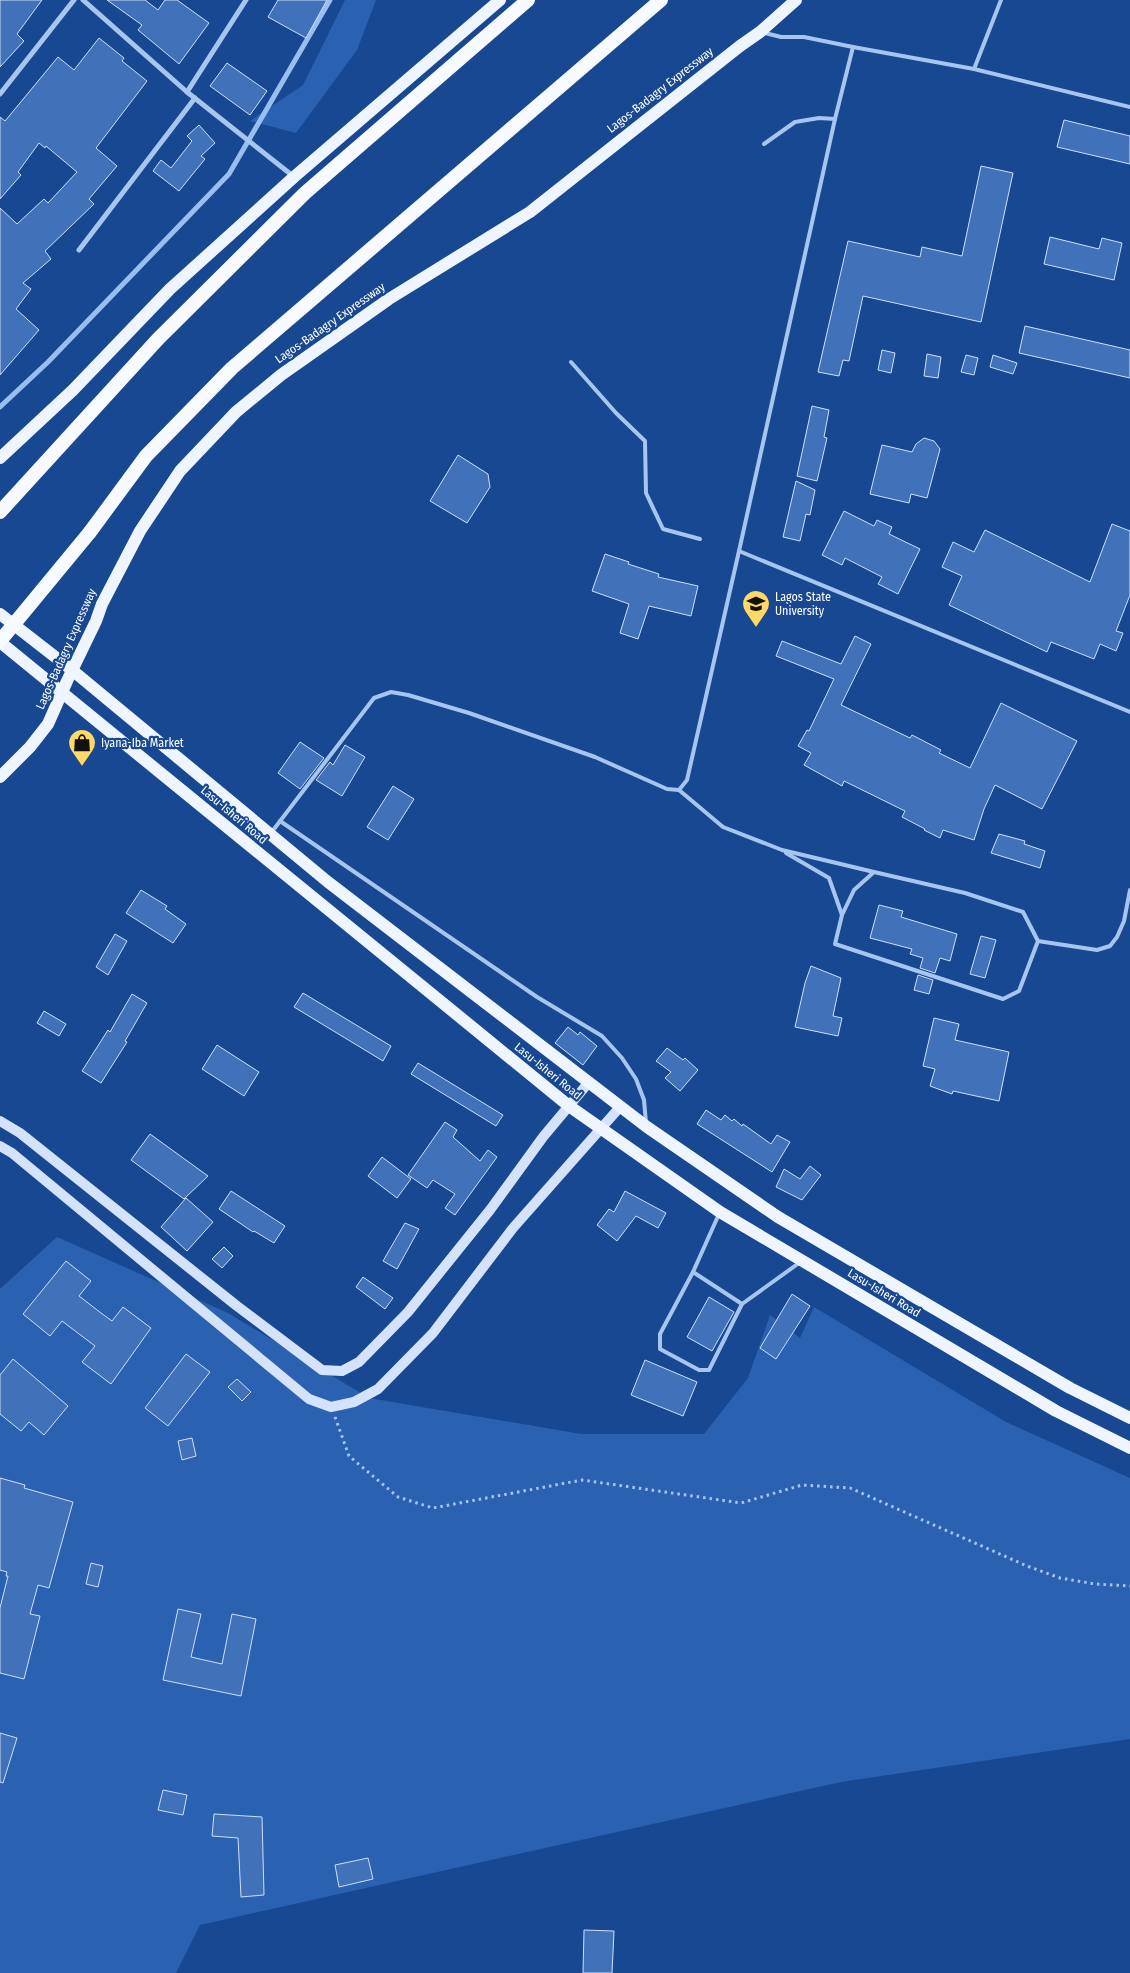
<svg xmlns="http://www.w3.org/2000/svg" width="1130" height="1973" viewBox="0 0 1130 1973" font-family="'Fira Sans Condensed',sans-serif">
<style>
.green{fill:#2a61b0}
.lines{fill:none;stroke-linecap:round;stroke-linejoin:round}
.stream{stroke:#99bff2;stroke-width:5}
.building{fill:#4071b9;stroke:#cde0fb}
.path{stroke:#a6c5f0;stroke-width:3;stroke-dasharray:2.5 4;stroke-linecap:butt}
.service{stroke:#a6c5f0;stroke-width:4}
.minor{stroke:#a6c5f0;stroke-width:5}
.secondary{stroke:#d4e3fb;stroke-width:10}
.primary{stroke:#eff5ff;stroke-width:12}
.trunk{stroke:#f7faff;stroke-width:14}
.trunk-bridge{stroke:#f7faff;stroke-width:14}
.labels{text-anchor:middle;stroke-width:4.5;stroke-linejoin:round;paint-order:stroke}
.street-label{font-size:12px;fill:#fff;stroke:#184891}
.poi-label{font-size:12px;fill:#fff;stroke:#184891;text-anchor:start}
</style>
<rect width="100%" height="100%" fill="#184891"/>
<g class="green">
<polygon points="345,0 376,0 357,50 296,133 250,121 303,85"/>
<polygon points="57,1237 228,1313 369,1398 581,1434 704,1434 748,1378 770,1315 800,1338 814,1307 1006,1422 1130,1478 1130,1739 841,1782 200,1925 176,1973 0,1973 0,1289"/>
</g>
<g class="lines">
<polyline class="stream" points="0,407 48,362 229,174 330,0"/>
</g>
<g class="building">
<polygon points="0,0 42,0 17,34 24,41 0,67"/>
<polygon points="107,0 145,0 158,10 165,0 177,0 209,23 179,64 138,30 142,25"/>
<polygon points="278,0 327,0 306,38 268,17"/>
<polygon points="99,38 124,58 122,61 147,81 96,148 117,166 89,199 94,204 45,251 51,259 23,283 31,289 16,309 39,330 0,375 0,208 17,224 44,199 48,203 77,172 46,146 45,148 39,143 18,172 21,175 0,199 0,117 5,121 58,57 74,70"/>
<polygon points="227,63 267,91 250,115 210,86"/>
<polygon points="1064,120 1130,136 1130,164 1057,147"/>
<polygon points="199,125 215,143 201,156 205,159 179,191 153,171 161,160 171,168 192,141 187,136"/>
<polygon points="981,166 1013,173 981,322 863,296 849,361 843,360 839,376 818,372 848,241 920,257 922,247 962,256"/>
<polygon points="1050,237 1099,249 1102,238 1122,243 1114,280 1044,264"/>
<polygon points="1025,326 1130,350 1130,378 1019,353"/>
<polygon points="882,350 895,353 891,373 878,370"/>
<polygon points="927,354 941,357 938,378 924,376"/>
<polygon points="966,355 978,358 974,375 961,372"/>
<polygon points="993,355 1017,363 1013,374 990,367"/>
<polygon points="812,406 829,410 824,437 827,438 817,481 797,476"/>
<polygon points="924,438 934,441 940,449 927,498 911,494 909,503 870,494 882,445 912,452 916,444"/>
<polygon points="458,455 488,474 490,487 467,523 430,501"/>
<polygon points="796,481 815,490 810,515 806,514 800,541 783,537"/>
<polygon points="844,511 874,526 877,520 892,527 889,534 920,549 898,594 878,584 882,577 845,558 842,565 822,555"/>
<polygon points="1112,524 1130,531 1130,595 1116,631 1123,633 1116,651 1100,644 1094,659 1051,642 1047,652 949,605 962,576 942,567 953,542 974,552 985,530 1090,582"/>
<polygon points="605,554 629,562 628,564 659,574 658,577 698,586 691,616 649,606 638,639 620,633 629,604 592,591"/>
<polygon points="855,636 871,644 841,705 910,738 912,735 941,750 939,753 970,768 1001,703 1077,741 1042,809 995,785 984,809 974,840 943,830 940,838 924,830 925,829 902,817 905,811 844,781 842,786 804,765 811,753 798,746 807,730 809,731 834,679 776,656 782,641 841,664"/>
<polygon points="300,742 324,758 300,789 278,773"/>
<polygon points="345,745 365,757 342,796 316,780 330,762 333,765"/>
<polygon points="393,786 414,799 388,840 367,827"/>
<polygon points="999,834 1025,841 1024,844 1045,851 1040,868 991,853"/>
<polygon points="141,890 167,906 165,909 186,924 173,943 126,913"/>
<polygon points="879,905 903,911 901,917 957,934 950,961 940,958 935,973 920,968 923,958 910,954 912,949 870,938"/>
<polygon points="115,934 127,941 108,975 96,967"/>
<polygon points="981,936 996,940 985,978 970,974"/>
<polygon points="811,966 841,978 833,1016 842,1018 838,1036 795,1027 805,983"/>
<polygon points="918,975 933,980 929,994 914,990"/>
<polygon points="303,993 391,1046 383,1061 294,1007"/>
<polygon points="132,994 147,1003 125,1041 127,1042 101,1083 82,1071 108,1030 110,1032"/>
<polygon points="44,1011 66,1024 59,1036 37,1023"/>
<polygon points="934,1018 959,1024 955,1040 1009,1052 999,1101 953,1091 952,1094 930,1086 935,1069 923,1066"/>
<polygon points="568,1027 578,1035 580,1032 597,1046 583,1065 555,1043"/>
<polygon points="217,1045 259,1072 244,1096 202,1069"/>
<polygon points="667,1048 683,1060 685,1058 698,1070 680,1091 665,1078 671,1072 656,1061"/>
<polygon points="418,1063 503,1115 496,1126 411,1074"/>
<polygon points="706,1110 721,1120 725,1115 732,1121 734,1119 742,1126 743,1124 771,1144 777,1135 790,1142 772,1172 697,1124"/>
<polygon points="445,1122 457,1130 453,1137 480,1161 488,1150 497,1157 455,1215 445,1208 455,1194 433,1180 427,1188 408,1175"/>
<polygon points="150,1134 208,1176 184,1199 131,1160"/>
<polygon points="382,1157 411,1179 397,1198 368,1176"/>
<polygon points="810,1166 821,1175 802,1200 776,1187 784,1169 800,1179"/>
<polygon points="231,1191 285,1226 274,1243 254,1231 253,1232 219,1209"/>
<polygon points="625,1191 666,1213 658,1228 636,1216 617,1241 597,1225 609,1209 614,1212"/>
<polygon points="186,1198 213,1222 187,1251 161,1227"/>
<polygon points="405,1223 419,1229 397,1269 383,1261"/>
<polygon points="224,1247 233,1256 222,1268 212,1259"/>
<polygon points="66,1261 91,1281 79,1296 101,1313 112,1321 123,1307 151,1328 111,1384 82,1362 95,1346 62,1321 50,1336 23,1314"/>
<polygon points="363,1277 393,1298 385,1309 356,1287"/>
<polygon points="792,1294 810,1306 776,1359 760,1348"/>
<polygon points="709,1297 734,1312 712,1351 687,1337"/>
<polygon points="186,1354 210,1372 168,1426 145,1408"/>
<polygon points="13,1359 68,1406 44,1435 29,1422 21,1431 0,1414 0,1375"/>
<polygon points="645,1360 697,1382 683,1416 631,1395"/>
<polygon points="237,1379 251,1392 242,1401 228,1387"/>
<polygon points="192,1438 196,1456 182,1460 178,1441"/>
<polygon points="0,1478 25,1485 24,1488 73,1502 49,1588 38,1585 30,1614 40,1616 24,1679 0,1673 0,1608 8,1576 6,1576 7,1572 0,1570"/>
<polygon points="91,1563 103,1566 98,1587 86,1584"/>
<polygon points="178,1609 201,1614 191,1657 222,1664 232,1614 256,1619 241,1696 163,1680"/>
<polygon points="0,1733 17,1738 3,1783 0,1782"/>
<polygon points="163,1790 187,1795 183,1815 158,1810"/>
<polygon points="214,1814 262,1817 264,1895 241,1897 238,1838 212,1836"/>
<polygon points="368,1858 373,1879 339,1887 335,1865"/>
<polygon points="584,1930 614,1931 612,1973 583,1973"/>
</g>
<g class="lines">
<polyline class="path" points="335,1417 349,1456 398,1497 433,1508 582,1480 741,1503 802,1485 850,1488 1027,1566 1060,1578 1095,1584 1130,1586"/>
<g class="service">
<polyline points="765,33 781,37 804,37 853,47 974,69 1130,107"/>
<polyline points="853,47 835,119 739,551 1130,712"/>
<polyline points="974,69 1001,0"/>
<polyline points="764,144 795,122 819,118 835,119"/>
<polyline points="571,362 616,413 645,441 646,493 663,529 700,539"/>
<polyline points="679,790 723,827 782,850 874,872"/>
<polyline points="280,821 537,997 602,1036 622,1058 636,1079 644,1100 646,1123"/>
<polyline points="271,833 374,698 391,692 408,695 469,713 595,757 667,789 679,790 687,780 739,551"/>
<polyline points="786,853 829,878 842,915"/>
<polyline points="1038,941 1023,912 965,893 874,872 854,890 842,915 835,944 1003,999 1019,991 1038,941 1097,950 1110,946 1117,937 1124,921 1130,890"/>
<polyline points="719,1214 693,1272 742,1304 799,1263"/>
<polyline points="693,1272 660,1334 660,1349 699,1370 709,1370 742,1304"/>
</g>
<g class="minor">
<polyline points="83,0 187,92 293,176"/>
<polyline points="187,92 246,0"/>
<polyline points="0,94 74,0"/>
<polyline points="79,250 195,98"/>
</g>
<g class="secondary">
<polyline points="0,1121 20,1133 237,1306 322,1370 342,1371 359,1362 408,1312 490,1210 543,1137 589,1082"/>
<polyline points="0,1146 12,1153 309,1399 331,1407 354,1402 378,1389 433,1333 513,1228 620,1107"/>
</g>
<g class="primary">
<polyline points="0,458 73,390 170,289 294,177 500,0"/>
<polyline points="0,614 72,670 328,882 647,1127 778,1217 1070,1388 1130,1418"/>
<polyline points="0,642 569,1106 720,1212 1056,1411 1130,1448"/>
<polyline points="0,777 30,747 48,724 67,681 96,621 102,604 140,531 180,471 236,412 281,375 389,299 530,212 740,46 760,32 796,0"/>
</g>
<g class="trunk">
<polyline points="0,512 158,339 305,193 528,0"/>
<polyline points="90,532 146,456 232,368 661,0"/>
</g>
<polyline class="trunk-bridge" points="0,641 90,532"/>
</g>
<defs>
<symbol id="university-pin" viewBox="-11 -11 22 30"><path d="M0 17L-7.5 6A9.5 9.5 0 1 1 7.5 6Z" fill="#ffd865" stroke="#184891"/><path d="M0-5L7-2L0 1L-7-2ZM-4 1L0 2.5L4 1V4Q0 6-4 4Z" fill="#111"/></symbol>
<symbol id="shop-pin" viewBox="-11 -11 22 30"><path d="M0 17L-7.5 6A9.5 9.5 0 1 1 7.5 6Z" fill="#ffd865" stroke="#184891"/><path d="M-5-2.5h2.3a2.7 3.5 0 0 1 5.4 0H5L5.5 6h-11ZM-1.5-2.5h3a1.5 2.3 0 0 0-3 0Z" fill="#111"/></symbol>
</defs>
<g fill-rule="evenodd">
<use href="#university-pin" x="740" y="588" width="32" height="43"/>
<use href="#shop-pin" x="66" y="727" width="32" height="43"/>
</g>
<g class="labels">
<g class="street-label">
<text transform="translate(660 90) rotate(-38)" y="4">Lagos-Badagry Expressway</text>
<text transform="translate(330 323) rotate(-35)" y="4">Lagos-Badagry Expressway</text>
<text transform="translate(66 649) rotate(-66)" y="4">Lagos-Badagry Expressway</text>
<text transform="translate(234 815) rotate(40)" y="4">Lasu-Isheri Road</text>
<text transform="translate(548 1071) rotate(39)" y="4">Lasu-Isheri Road</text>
<text transform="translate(884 1293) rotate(31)" y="4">Lasu-Isheri Road</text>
</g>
<g class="poi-label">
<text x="775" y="601">Lagos State<tspan x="775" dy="14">University</tspan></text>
<text x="101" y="747">Iyana-Iba Market</text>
</g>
</g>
</svg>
